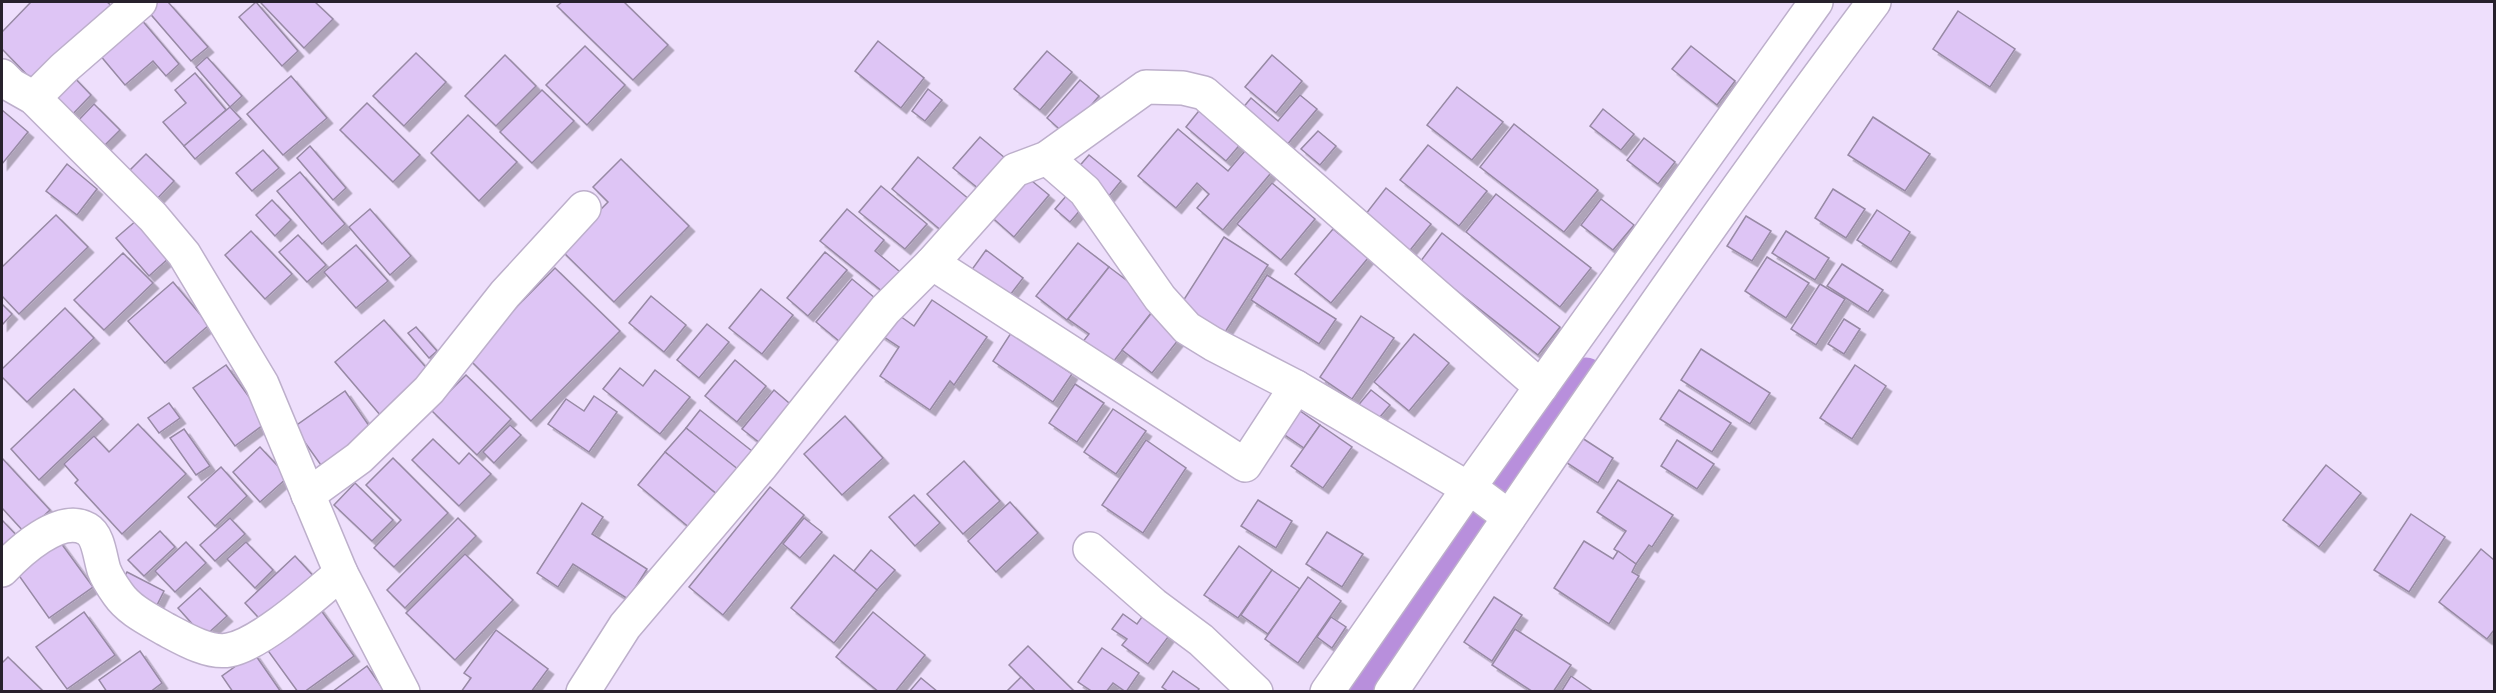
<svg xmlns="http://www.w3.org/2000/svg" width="2496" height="693" viewBox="0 0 2496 693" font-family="Ubuntu,sans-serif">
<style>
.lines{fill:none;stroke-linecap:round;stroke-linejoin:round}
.canal{stroke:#b88fdc;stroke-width:39}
.building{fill:#dec5f5;stroke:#9789a4;stroke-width:1.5;filter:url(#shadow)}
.street-casing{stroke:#bdafcb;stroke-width:36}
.street{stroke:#fff;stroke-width:33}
</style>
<defs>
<filter id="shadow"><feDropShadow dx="5.5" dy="5.5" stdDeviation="0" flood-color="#0004"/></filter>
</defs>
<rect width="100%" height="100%" fill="#eedffc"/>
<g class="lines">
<polyline class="canal" points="1353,692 1493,509 1586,377"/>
</g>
<g class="building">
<polygon points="31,2 107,2 113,7 37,85 2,49 2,32"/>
<polygon points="157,2 168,2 208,47 191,61 147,10"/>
<polygon points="256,2 298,51 282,66 239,17"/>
<polygon points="263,2 315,2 333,19 304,48 261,3"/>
<polygon points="562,2 624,2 668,45 633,80 557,6"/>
<polygon points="1958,11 2015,49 1990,87 1933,49"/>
<polygon points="140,18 179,64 166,76 153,61 125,85 99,54"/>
<polygon points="878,41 924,78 901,108 855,71"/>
<polygon points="585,46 625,85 587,125 546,85"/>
<polygon points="1691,46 1735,81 1717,105 1672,69"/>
<polygon points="1047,51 1072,72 1040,110 1014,89"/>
<polygon points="416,53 446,82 404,126 373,96"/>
<polygon points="505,55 536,86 496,126 465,96"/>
<polygon points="1272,55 1302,81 1276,113 1245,87"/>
<polygon points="207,57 242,96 230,107 196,67"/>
<polygon points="68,71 91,95 69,118 45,94"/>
<polygon points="195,73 226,110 184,146 163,122 186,103 175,90"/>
<polygon points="291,76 327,118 283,155 247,114"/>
<polygon points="1080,80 1099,96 1066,135 1047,118"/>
<polygon points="1457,87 1503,122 1472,160 1427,125"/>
<polygon points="928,89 942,100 925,121 912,111"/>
<polygon points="542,90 574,121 532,163 500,132"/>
<polygon points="1300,95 1317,109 1286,146 1242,109 1251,98 1278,121"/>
<polygon points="367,103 420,155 393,182 340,130"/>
<polygon points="94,104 120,130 101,149 75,124"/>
<polygon points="230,107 241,119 195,159 184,146"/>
<polygon points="1202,107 1243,141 1226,161 1186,127"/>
<polygon points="1603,109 1634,134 1621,150 1590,126"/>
<polygon points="2,110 28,132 2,164"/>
<polygon points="468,115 517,162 479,201 431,153"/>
<polygon points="1873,117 1930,154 1905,191 1848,155"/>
<polygon points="1514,124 1598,190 1564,232 1480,167"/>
<polygon points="1178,129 1228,171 1250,145 1276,167 1223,230 1197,208 1209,194 1197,183 1176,208 1138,176"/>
<polygon points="1318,131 1336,146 1320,165 1301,149"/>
<polygon points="980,137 1005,158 979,189 953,168"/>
<polygon points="1644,138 1675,162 1658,184 1627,160"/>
<polygon points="1428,145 1487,191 1459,226 1400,180"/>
<polygon points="310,146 346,188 333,200 297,158"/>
<polygon points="263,150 279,168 252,191 236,173"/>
<polygon points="146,154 174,181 155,201 126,174"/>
<polygon points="1089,155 1121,181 1108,197 1076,170"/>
<polygon points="918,157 970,200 943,232 892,189"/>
<polygon points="621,159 689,226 614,302 561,250 608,202 593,187"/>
<polygon points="67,164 97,189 77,215 46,191"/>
<polygon points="300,172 345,224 322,244 277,191"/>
<polygon points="1021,172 1049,195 1014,237 987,213"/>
<polygon points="1272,183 1315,219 1281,260 1237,224"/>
<polygon points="881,186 927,224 905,249 859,212"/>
<polygon points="1386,188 1431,224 1403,259 1358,224"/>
<polygon points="1833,189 1865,209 1846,238 1815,218"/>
<polygon points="1496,194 1591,268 1560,307 1466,232"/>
<polygon points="1067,195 1082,208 1070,222 1055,209"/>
<polygon points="1601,199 1634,225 1613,250 1581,225"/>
<polygon points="272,200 291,220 275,236 256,215"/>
<polygon points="370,209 411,256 390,275 349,227"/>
<polygon points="847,209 884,240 875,251 905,276 888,296 820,241"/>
<polygon points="1877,210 1910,232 1891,262 1857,240"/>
<polygon points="56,215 88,247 19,314 2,296 2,267"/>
<polygon points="1746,216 1771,231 1752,261 1727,246"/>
<polygon points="137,220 170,257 149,276 116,238"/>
<polygon points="1333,229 1368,258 1331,303 1295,274"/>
<polygon points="251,231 292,274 265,299 225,255"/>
<polygon points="1786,231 1829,258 1815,280 1772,253"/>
<polygon points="1442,233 1560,327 1538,355 1420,262"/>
<polygon points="298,235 326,265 307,282 279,252"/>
<polygon points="1224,237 1268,265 1220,340 1176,312"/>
<polygon points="1078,243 1109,267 1067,320 1036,296"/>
<polygon points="356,245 388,281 356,308 324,272"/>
<polygon points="986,250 1023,278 1004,303 968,275"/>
<polygon points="825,252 847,270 808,316 787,298"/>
<polygon points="123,253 153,283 104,330 74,300"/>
<polygon points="1767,257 1809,283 1786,318 1745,291"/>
<polygon points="1842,264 1883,290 1868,312 1827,286"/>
<polygon points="1109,267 1158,304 1110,366 1081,344 1089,334 1068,319"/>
<polygon points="555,268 620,331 531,421 467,357"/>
<polygon points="1267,275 1336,319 1319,344 1251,300"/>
<polygon points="852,279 881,303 845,346 816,322"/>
<polygon points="173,282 209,325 165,363 128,321"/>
<polygon points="1820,284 1845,299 1816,345 1791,329"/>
<polygon points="761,289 793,315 762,354 729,328"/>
<polygon points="651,296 686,325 664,352 629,323"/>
<polygon points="932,300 987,337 954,385 950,381 930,410 880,376 899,347 878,333 893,311 914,326"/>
<polygon points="2,304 12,314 2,325"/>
<polygon points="65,308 94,338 27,402 2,377 2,369"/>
<polygon points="1153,311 1183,334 1152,373 1122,350"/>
<polygon points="1361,316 1394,338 1352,399 1320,377"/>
<polygon points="1844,319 1860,329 1844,354 1828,344"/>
<polygon points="384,320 431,373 381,416 335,362"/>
<polygon points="707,324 729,342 699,378 677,360"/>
<polygon points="416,327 437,351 429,358 408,333"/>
<polygon points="1011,333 1072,374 1053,402 993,361"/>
<polygon points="1414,334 1449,363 1409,411 1374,382"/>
<polygon points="1701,349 1770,393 1750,424 1681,380"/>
<polygon points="735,360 766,386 737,422 705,396"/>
<polygon points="226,365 267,422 235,446 193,388"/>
<polygon points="1855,365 1886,386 1852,439 1820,418"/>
<polygon points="620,368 643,386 655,370 690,397 660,434 603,389"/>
<polygon points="466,375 511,419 477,455 431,410"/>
<polygon points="1075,384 1104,403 1077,442 1049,423"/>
<polygon points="74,389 103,419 39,480 11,449"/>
<polygon points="774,390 796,409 765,447 742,429"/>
<polygon points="1371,390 1390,405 1369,430 1350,415"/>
<polygon points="1679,390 1731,423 1712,452 1660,419"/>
<polygon points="345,391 374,433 323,468 294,427"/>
<polygon points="594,396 617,412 589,452 548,424 566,399 584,411"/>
<polygon points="169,403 180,418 159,433 148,418"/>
<polygon points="1296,408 1320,425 1304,448 1279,431"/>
<polygon points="1113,409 1146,431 1116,474 1084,452"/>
<polygon points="700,410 752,451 737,469 686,428"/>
<polygon points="845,416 883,458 842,495 804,454"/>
<polygon points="138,424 186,474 122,534 75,483 78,480 64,464 94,436 109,452"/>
<polygon points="510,425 521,435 494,463 483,452"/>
<polygon points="1320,425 1352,447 1323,488 1291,466"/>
<polygon points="686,428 739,470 718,495 665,452"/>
<polygon points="184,429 210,466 196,475 170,438"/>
<polygon points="1579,436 1613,458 1598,483 1564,461"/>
<polygon points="433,439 459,464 469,453 491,474 459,506 412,460"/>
<polygon points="1146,440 1186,468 1143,533 1102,505"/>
<polygon points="1677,440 1714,464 1697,489 1661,466"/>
<polygon points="260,447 288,477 260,502 233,472"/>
<polygon points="665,452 719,496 691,529 638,485"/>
<polygon points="2,458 50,510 25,533 2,508"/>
<polygon points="393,458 448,513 394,567 374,548 401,520 366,485"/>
<polygon points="964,461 1000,501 963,534 927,494"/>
<polygon points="2326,465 2361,493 2319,547 2283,520"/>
<polygon points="221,467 247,496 215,526 188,497"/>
<polygon points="1618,480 1673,515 1652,547 1649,545 1636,564 1614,549 1626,531 1597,512"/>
<polygon points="355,483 393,520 372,541 334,505"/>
<polygon points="770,487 804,515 723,615 689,587"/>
<polygon points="914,495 940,523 915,546 889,517"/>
<polygon points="1258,500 1292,521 1276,548 1241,526"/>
<polygon points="1010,502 1038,533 996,572 968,541"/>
<polygon points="582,503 603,517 592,534 647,569 628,599 573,564 558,587 537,573"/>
<polygon points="2411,514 2445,537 2409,592 2374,570"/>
<polygon points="230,518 245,534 215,561 200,545"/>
<polygon points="458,518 476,536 405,608 387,590"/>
<polygon points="804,518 822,532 800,558 783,544"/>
<polygon points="2,520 20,539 2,556"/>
<polygon points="160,531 175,547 144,576 128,560"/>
<polygon points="1327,532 1363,554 1342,587 1306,564"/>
<polygon points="58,539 93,587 49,618 15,570"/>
<polygon points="1584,541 1613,559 1618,551 1636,564 1632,572 1639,576 1609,624 1554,588"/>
<polygon points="186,542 206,563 175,592 155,571"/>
<polygon points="246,542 273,570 255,588 227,559"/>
<polygon points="1239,546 1272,570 1238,618 1204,595"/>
<polygon points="2481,549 2494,560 2494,630 2487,639 2439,602"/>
<polygon points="871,550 895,570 877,590 854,571"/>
<polygon points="465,554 513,600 455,660 406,613"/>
<polygon points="834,555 877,590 834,643 791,608"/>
<polygon points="295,556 318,581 268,628 245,603"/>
<polygon points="1272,570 1300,589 1268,634 1241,615"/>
<polygon points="127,572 164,591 156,607 119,587"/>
<polygon points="1308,577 1341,601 1298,663 1265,639"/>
<polygon points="200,588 227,616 204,637 178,608"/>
<polygon points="1494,597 1522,615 1492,661 1464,642"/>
<polygon points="315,602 354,656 304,692 298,692 261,641"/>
<polygon points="84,612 115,655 67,689 36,647"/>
<polygon points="873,612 925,655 895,692 879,692 836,657"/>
<polygon points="1123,614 1137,624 1144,614 1171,633 1148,664 1122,645 1127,639 1112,629"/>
<polygon points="1331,617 1346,627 1332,648 1317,637"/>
<polygon points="1515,629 1571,665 1553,692 1533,692 1492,665"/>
<polygon points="496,630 548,669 531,692 461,692 471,678 464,673"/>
<polygon points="1028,646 1075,692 1036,692 1009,665"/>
<polygon points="1102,648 1139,673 1126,692 1113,683 1106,692 1093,692 1078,682"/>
<polygon points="140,651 162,683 150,692 107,692 99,680"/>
<polygon points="254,653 281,692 233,692 222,676"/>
<polygon points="8,657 44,692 2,692 2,663"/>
<polygon points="367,666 385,692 332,692"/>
<polygon points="1173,671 1199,689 1197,692 1169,692 1162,687"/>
<polygon points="1571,676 1594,692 1561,692"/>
<polygon points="1021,677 1036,692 1006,692"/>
<polygon points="921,678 938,692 909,692"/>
</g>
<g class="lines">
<defs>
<g id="street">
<polyline points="2,76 11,85 34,98 153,217 184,254 262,384 341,573 403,692"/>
<polyline points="34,98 64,68 140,2"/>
<polyline points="1047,158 1085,191 1160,298 1187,328 1213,344 1296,387 1481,496 1509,517"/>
<polyline points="932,263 1245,465 1296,387"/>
<polyline points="308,495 359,458 429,390 505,294 584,208"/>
<polyline points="1090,549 1154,605 1201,640 1256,692"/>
<path d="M2,570C18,553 60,513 87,529C99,536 100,558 104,570C107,578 113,587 118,594C129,610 148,619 165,629C182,638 209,654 229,650C261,644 315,595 341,573"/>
<polyline points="583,692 625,626 761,466 885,310 932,263 1015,170 1047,158 1146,87 1183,88 1204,93 1541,387"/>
<polyline points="1327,692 1468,489 1816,2"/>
<path d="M1391,692C1548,459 1706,226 1874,2"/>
</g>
</defs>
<use href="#street" class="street-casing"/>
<use href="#street" class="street"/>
</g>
<rect width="2496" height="693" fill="none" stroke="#27212c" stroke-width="6"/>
</svg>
